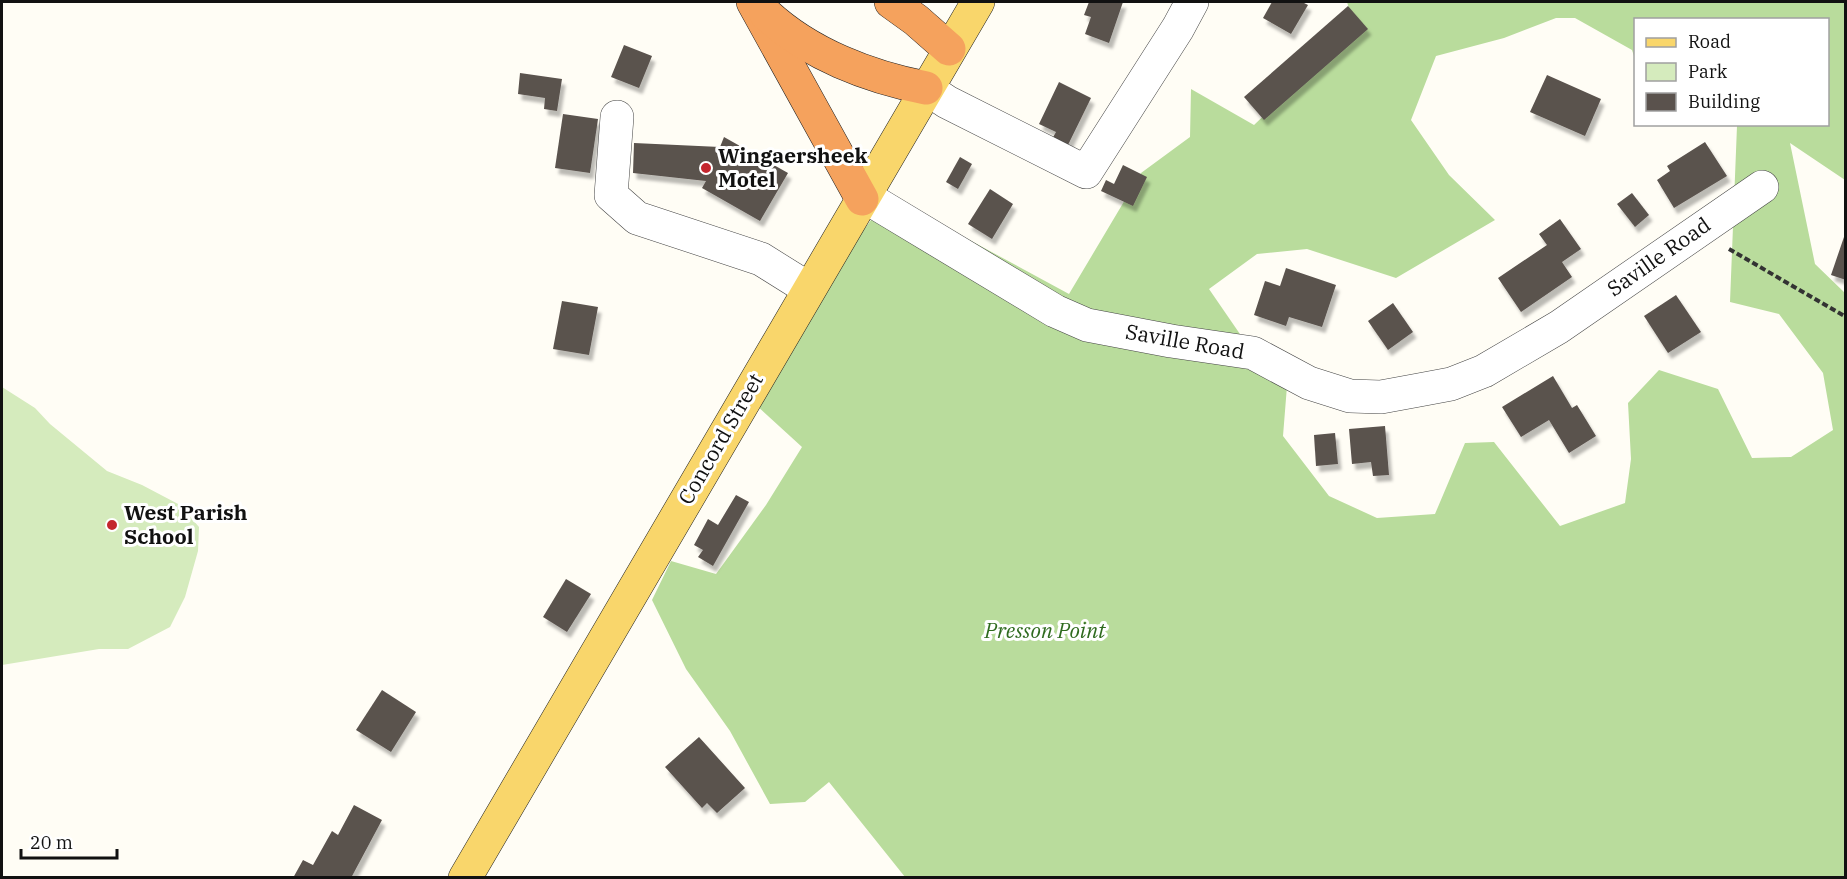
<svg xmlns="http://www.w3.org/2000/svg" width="1847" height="879" viewBox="0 0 1847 879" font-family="'IBM Plex Serif',serif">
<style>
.green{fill:#d5ebbd}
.forest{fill:#b9dc9c;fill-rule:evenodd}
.building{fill:#5a524d;filter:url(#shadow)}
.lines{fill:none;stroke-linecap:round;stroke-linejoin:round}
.minor-casing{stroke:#444;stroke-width:34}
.major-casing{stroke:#222;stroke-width:34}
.highway-casing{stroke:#222;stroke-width:34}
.path{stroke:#333;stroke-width:4;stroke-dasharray:6 3;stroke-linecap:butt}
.minor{stroke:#fff;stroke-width:33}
.major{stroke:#f9d66b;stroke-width:33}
.highway{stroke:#f5a25d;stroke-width:33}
.poi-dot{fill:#c4262e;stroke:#fff;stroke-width:2}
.labels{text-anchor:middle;stroke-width:6;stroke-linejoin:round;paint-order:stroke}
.poi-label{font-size:21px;font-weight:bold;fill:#111;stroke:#fff;text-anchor:start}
.street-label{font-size:21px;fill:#111;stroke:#fff}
.park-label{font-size:21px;font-style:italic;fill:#2f6b1f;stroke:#fff}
</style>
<defs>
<filter id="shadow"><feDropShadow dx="3.5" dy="6" stdDeviation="1.5" flood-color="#0004"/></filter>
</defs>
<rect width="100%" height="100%" fill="#fffdf5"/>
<polygon class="green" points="2,387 35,408 50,424 107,471 142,485 180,505 199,527 198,551 185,597 170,627 128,649 99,649 2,665"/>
<path class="forest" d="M1347,2H1845V180L1790,143L1815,264L1845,293V877H905L829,782L805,802L770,804L730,731L686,669L652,600L671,561L716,574L766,505L802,447L756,405L830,276L871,220L892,213L905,205L1069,294L1141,173L1190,137L1191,89L1254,125L1355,28ZM1556,18H1575L1632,50L1635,59L1636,20H1828V124L1735,125L1737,126L1730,302L1779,314L1823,373L1833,430L1791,457L1752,458L1718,389L1659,370L1628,403L1631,459L1625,503L1560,526L1494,442L1465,443L1435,514L1377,518L1329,496L1283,436L1287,386L1253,353L1209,289L1257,254L1307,249L1396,278L1495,220L1449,175L1411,120L1436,56L1504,38Z"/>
<g class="building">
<polygon points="1089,2 1123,2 1109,43 1085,34 1091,17 1084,15"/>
<polygon points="1272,2 1302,2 1308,5 1291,34 1263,18"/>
<polygon points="1348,6 1368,29 1264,120 1244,97"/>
<polygon points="624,45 652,56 639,88 611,77"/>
<polygon points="520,73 562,79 557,111 544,109 545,98 518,94"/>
<polygon points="1547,75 1601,99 1585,136 1530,112"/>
<polygon points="1059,82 1091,98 1066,149 1051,141 1056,132 1039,124"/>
<polygon points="563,114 598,119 590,173 555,168"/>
<polygon points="724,137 788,173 760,221 702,188 706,181 633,173 634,143 720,147"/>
<polygon points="1705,142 1727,176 1674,208 1657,180 1670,171 1667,166"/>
<polygon points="960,157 972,164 958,189 946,182"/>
<polygon points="1123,165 1147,177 1133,206 1101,191 1106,180 1114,184"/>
<polygon points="990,189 1013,204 992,239 968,224"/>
<polygon points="1632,193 1649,215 1635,227 1617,204"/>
<polygon points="1560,219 1581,249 1562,262 1572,277 1521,312 1498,278 1547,245 1539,234"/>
<polygon points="1845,234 1846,234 1846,280 1831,275"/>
<polygon points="1286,268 1336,285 1322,327 1289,317 1286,326 1254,315 1265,281 1280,286"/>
<polygon points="1676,295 1701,332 1668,353 1644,316"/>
<polygon points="562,301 598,307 589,355 553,349"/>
<polygon points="1393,303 1413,332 1388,350 1368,321"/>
<polygon points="1553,376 1572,408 1577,405 1596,436 1569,453 1549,420 1521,437 1502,407"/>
<polygon points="1385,426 1389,475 1373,476 1371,462 1352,464 1349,429"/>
<polygon points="1335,433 1338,464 1316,466 1314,435"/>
<polygon points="736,495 749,502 713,566 698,557 703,550 694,545 708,519 718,525"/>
<polygon points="566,579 591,594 567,632 543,617"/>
<polygon points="382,690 416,712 391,752 356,730"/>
<polygon points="699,737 745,788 717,813 707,803 702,808 665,767"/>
<polygon points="354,805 382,820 351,878 293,878 303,860 313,865 332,831 338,835"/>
</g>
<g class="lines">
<defs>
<g id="minor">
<polyline points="926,88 947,102 1086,172 1178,28 1192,2"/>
<polyline points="617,117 611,195 637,218 761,259 809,289"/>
<polyline points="864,196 1055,311 1087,325 1171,341 1253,353 1309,383 1350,396 1381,397 1419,390 1451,384 1484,371 1559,327 1762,187"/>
</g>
<polyline id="major" points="465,878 978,2"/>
<g id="highway">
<polyline points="753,2 862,199"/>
<polyline points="891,2 916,20 949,49"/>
<path d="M766,14C809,54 869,77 926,88"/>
</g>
</defs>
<use href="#minor" class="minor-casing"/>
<use href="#major" class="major-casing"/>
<use href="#highway" class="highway-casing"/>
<polyline class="path" points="1729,249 1846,317"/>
<use href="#minor" class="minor"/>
<use href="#major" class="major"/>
<use href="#highway" class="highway"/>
</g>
<g class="poi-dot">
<circle cx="706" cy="168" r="6"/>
<circle cx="112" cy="525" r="6"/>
</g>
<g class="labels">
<g class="poi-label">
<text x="718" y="163">Wingaersheek<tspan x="718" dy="24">Motel</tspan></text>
<text x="124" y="520">West Parish<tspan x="124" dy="24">School</tspan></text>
</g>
<g class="street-label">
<text transform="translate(1659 257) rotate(-35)" y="7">Saville Road</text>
<text transform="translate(1185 342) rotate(10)" y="7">Saville Road</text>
<text transform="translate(721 439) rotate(-60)" y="7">Concord Street</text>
</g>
<g class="park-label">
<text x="1045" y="638">Presson Point</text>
</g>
</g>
<rect width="1847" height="879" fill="none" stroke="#111111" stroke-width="6"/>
<rect x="1634" y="18" width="195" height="108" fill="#ffffff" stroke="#a0a0a0" stroke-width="1.5"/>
<rect x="1646" y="38" width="30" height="9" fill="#f9d66b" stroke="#a0a0a0" stroke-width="1.5"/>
<text x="1688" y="48" font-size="18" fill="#111111">Road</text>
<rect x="1646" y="63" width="30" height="18" fill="#d5ebbd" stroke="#a0a0a0" stroke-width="1.5"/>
<text x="1688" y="78" font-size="18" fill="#111111">Park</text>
<rect x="1646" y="93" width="30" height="18" fill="#5a524d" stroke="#a0a0a0" stroke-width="1.5"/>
<text x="1688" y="108" font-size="18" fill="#111111">Building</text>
<path d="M21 849v9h96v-9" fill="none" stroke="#111111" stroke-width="3"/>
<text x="30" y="849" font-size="18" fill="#111111" stroke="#ffffff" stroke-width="4.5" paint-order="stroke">20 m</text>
</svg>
